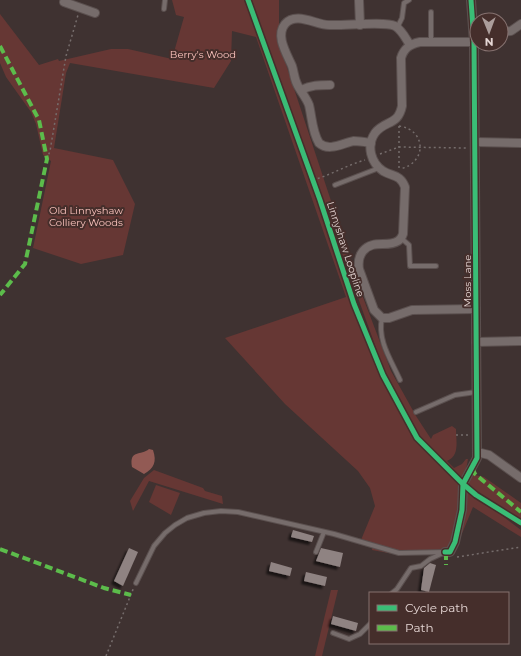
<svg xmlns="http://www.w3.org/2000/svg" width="521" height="656" viewBox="0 0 521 656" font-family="Montserrat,sans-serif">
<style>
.green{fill:#663734}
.water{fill:#925a54}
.building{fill:#8f8382;filter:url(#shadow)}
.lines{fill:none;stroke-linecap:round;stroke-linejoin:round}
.service-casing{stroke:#5b504f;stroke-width:6}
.minor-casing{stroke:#5b504f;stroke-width:10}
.path{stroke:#766d6c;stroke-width:1.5;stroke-dasharray:2 3;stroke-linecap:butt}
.service{stroke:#766c6b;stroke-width:4}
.minor{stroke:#766c6b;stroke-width:8}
.quiet{stroke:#5cbc4b;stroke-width:4;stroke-dasharray:8 4;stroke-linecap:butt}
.cycleway-casing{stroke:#452e2b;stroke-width:8}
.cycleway{stroke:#3abd76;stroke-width:5}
.labels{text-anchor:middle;stroke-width:4;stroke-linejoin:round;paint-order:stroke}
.park-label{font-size:10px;fill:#fec5bf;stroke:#452e2b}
.street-label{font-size:10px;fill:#e5d6d4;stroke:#452e2b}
</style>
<defs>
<filter id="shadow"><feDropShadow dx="-3" dy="3" stdDeviation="1" flood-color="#0009"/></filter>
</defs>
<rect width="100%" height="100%" fill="#3f3231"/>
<g class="green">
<polygon points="172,0 246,0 350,296 381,375 416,438 459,483 521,530 521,537 473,507 454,553 399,555 372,550 373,544 361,540 375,506 370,488 358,471 285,404 225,338 346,297 256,37 232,31 231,61 214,88 70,63 66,73 54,148 113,160 135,204 123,255 81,264 33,248 51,161 43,155 36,124 31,112 6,77 0,63 0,14 39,65 58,59 59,61 111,49 128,49 172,59 184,17 176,15"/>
<path d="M251,0H279V43L361,292L391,371L416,416L431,439L433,435L452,426L456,429C456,441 460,456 447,461L454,468L462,464L466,459H468L466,470L461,478L420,437L385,373Z"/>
<polygon points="154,470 203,488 205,491 222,496 223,504 149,481 133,511 130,501 144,478"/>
<polygon points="471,474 484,477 521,503 521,520 477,492 466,484"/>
<polygon points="156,485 180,493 171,515 149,502"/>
<polygon points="331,590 338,590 322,656 315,656"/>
</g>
<path class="water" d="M149,449L153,450C157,462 154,468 144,474L132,467C129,449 141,456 149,449Z"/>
<g class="building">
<polygon points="293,530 314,536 312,542 291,537"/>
<polygon points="129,548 138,552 123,586 114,581"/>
<polygon points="321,548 343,553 340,567 316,561"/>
<polygon points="271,562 292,568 290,576 269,571"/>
<polygon points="430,563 436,565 429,592 421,590 424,568"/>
<polygon points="306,572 327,577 325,586 304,581"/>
<polygon points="333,616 358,623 356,631 331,624"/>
</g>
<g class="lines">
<defs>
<g id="service">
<polyline points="164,9 165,0"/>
<polyline points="431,12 431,42"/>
<polyline points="397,28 402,18 404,3 409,0"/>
<polyline points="335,185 379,168"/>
<polyline points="401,238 409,245 410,266 436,266"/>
<path d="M382,318C377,340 391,360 400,380"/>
<polyline points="416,412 455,395 476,392"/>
<polyline points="316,552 324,532"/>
<polyline points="136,583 154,546 165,533 175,525 187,518 204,513 221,511 238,512 334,534 399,553 445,552"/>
<polyline points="392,593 397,589 411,568 421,566 430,559 443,553"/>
<polyline points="333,633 349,639 360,634 370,624"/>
</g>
<g id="minor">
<polyline points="359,0 360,25"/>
<polyline points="64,2 95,13"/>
<polyline points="501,32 511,31 521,24"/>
<path d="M474,42H420C410,44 404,48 401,58L402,106C398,126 385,120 375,133C366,146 371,163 383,171C393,177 400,174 405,187L403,234C402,237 401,239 398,241C387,248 373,239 363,251C359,256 358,262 359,269L374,310L382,318H389L412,310L476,309"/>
<path d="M301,90C311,85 319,85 330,85"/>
<polyline points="475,142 521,143"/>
<path d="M371,143C365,142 360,141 354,141C343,143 329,152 319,143C312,132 312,117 309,105C306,97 300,91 297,84C294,78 294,72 292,66C287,54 275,36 285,24C296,11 316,25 329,25C343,26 384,21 395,26C402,30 406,39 410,45"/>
<polyline points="476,342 521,341"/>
<polyline points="477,452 489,455 521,478"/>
<polyline points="445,552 450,552 455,542 462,510 463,484 477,458 474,42 471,0"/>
</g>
</defs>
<use href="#service" class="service-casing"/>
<use href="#minor" class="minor-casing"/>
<g class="path">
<path d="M399,126C427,130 427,163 400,169"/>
<polyline points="399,126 399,168"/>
<polyline points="380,154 399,147 467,148"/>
<polyline points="47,159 50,151 66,56 78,15"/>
<path d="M313,180C331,175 347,165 365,160"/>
<polyline points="456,435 468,435"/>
<polyline points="457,557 521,547"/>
<polyline points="106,656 134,587"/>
</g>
<use href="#service" class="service"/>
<use href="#minor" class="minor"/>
<g class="quiet">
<polyline points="0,46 39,120 47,159 25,264 0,295"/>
<polyline points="472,468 475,474 521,512"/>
<polyline points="0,549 104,588 131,595"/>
<polyline points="446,552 446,565"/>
</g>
<defs>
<g id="cycleway">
<polyline points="248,0 320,200 354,304 383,375 417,438 463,484 476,495 521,523"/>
<polyline points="445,552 450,552 455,542 462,510 463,484 477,458 474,42 471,0"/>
</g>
</defs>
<use href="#cycleway" class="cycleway-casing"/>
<use href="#cycleway" class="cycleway"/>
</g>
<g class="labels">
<g class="park-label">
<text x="203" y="58">Berry's Wood</text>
<text x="86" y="214">Old Linnyshaw<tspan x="86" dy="12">Colliery Woods</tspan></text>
</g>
<g class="street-label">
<text transform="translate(346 249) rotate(72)" y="4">Linnyshaw Loopline</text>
<text transform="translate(467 281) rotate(-90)" y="4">Moss Lane</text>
</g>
</g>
<rect x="369" y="592" width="140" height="52" fill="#452e2b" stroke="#85716f"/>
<rect x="377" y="605" width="20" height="6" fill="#3abd76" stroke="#85716f"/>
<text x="405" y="612" font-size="12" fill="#e5d6d4">Cycle path</text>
<rect x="377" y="625" width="20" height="6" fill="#5cbc4b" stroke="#85716f"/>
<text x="405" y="632" font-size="12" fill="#e5d6d4">Path</text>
<g transform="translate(489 32) rotate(179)"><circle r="19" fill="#452e2b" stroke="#85716f"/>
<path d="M0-3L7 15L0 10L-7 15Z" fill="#ab9d9b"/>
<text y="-6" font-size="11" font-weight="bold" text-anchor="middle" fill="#e5d6d4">N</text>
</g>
</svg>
